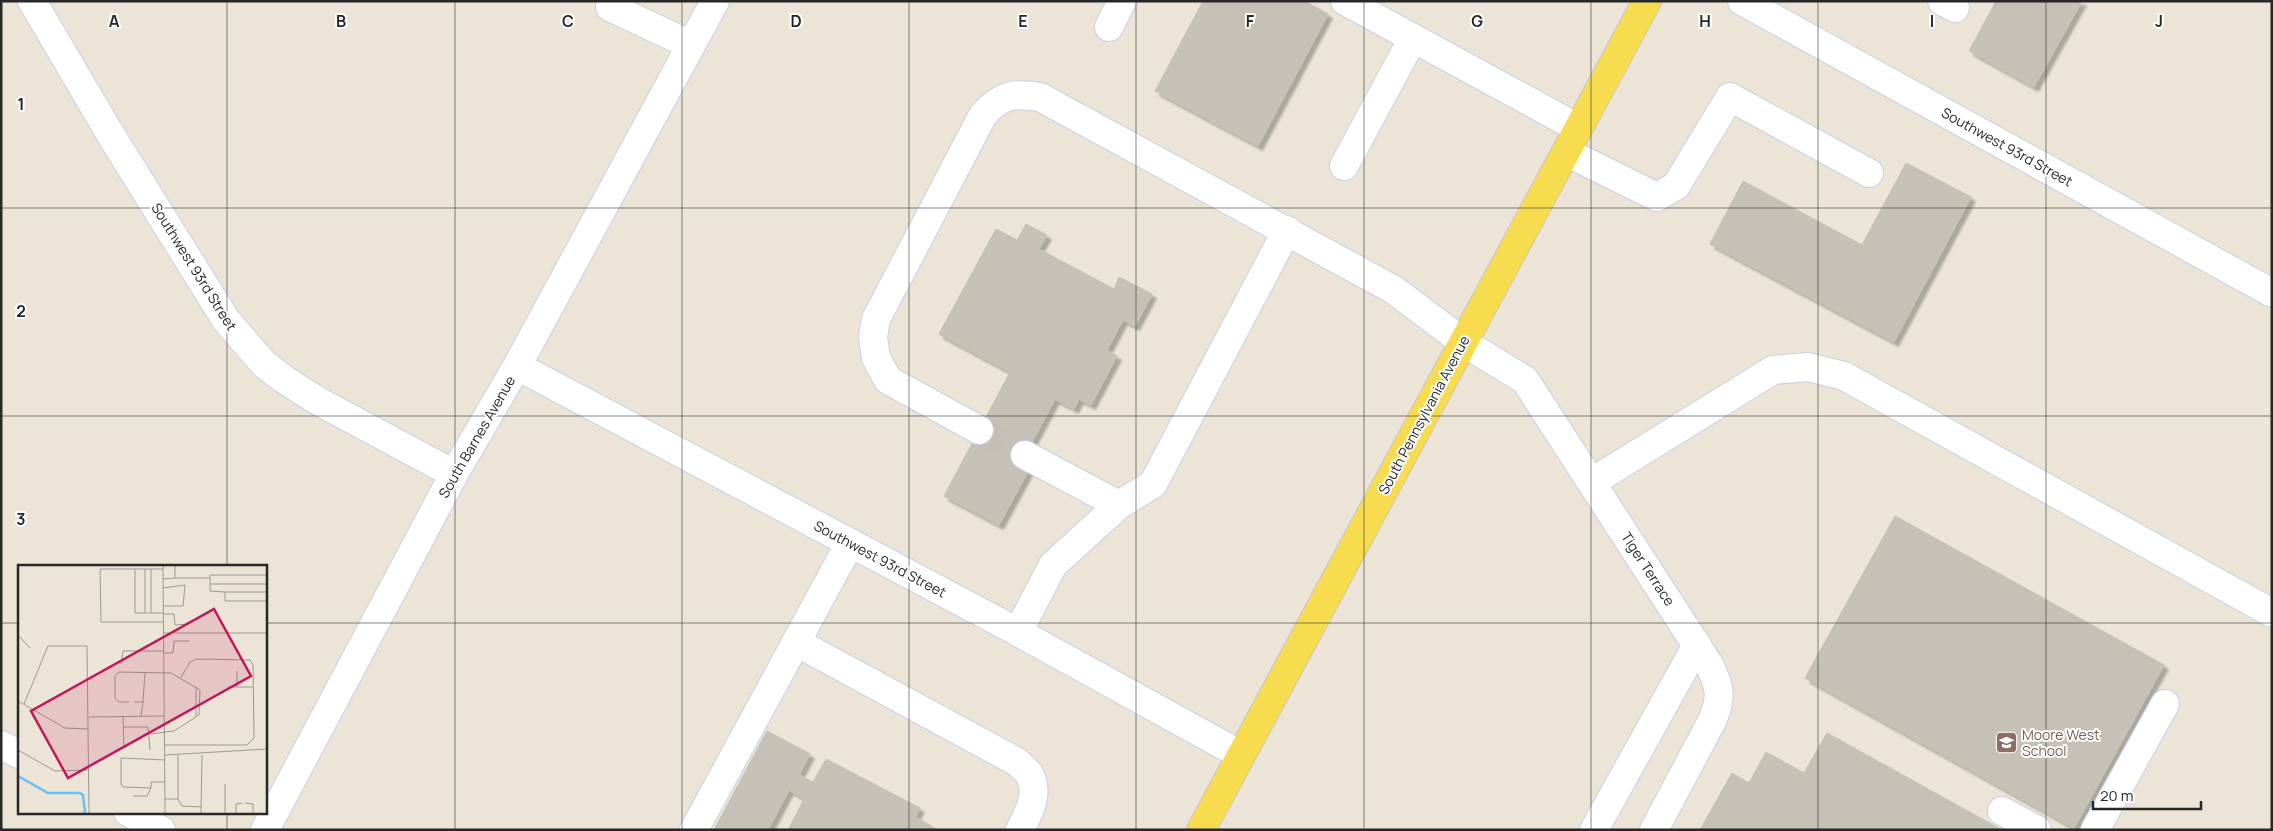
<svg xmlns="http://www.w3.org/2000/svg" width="2273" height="831" viewBox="0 0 2273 831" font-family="Manrope,sans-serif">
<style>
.building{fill:#c6c1b7;stroke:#c6c0b1;filter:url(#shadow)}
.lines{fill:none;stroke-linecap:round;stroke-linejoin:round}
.minor-tunnel{stroke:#c4beb4;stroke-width:28;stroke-dasharray:28 14;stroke-linecap:butt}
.minor-casing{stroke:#cdcfe1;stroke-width:30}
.major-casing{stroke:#c7c7c7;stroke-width:30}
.minor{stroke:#fff;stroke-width:28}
.major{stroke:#f7dc50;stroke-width:28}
.grid{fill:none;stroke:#272727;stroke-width:1;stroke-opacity:0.55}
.labels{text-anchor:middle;stroke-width:4;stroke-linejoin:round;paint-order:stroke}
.street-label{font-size:14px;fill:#272727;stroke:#fff}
.education-label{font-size:14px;fill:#785e54;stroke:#fff;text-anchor:start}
.inset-river{fill:none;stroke:#63c3f4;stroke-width:2.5}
.inset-road{fill:none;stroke:#9d9891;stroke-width:1}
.view{fill:#c2185b;fill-opacity:0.15;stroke:#c2185b;stroke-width:2.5}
.inset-edge{fill:none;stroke:#272727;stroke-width:2.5}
.grid-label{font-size:16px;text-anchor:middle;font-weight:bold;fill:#272727;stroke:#fff;stroke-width:4;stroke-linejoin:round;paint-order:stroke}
</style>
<defs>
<filter id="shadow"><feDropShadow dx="4.5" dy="4.5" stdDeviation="1" flood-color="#0004"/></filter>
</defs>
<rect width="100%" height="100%" fill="#ebe4d7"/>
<g class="building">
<polygon points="1203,1 1305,1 1328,14 1258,146 1155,91"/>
<polygon points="1996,1 2082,1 2034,87 1969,51"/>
<polygon points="1906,163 1971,197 1894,342 1710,244 1743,181 1862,245"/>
<polygon points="1026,224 1047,235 1039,249 1114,289 1119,277 1152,294 1135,326 1123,320 1107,350 1117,356 1091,405 1079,399 1074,409 1055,399 1023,459 1032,464 999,525 944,496 1010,372 939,334 996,229 1017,240"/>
<polygon points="1895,516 2164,665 2074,828 1805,678"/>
<polygon points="767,731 810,754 799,775 813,782 826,759 920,808 915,817 938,830 788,830 804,799 789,790 768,830 714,830"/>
<polygon points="1827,733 2002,830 1700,830 1732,773 1749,783 1766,752 1804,773"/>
</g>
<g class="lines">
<polyline class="minor-tunnel" points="979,430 1025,455"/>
<defs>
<g id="minor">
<polyline points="32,1 112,137 226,320 264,364 285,380 318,401 454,474"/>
<polyline points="1345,1 1578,128"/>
<polyline points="1742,1 2272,293"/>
<polyline points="1942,1 1955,8"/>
<polyline points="610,7 691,45"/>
<polyline points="1109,27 1122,1"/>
<polyline points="1566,152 1657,197 1676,186 1730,97 1869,173"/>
<polyline points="1344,166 1413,38"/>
<polyline points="517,366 1018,632 1241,755"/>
<path d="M979,430L888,380L876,358L873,337L876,319L983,115C1002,94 1013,93 1040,97L1394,290L1463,342L1525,380L1710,666C1720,688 1722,696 1713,719L1654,830"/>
<polyline points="1592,482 1773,370 1808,367 1844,376 2272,613"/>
<polyline points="1119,505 1153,484 1287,230"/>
<polyline points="1018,632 1053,565 1119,505 1025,455"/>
<path d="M796,642L1017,762C1021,766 1026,770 1029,774C1040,792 1029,813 1020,830"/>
<polyline points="1,745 19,754"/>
<polyline points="2002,811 2037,830"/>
<polyline points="128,812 161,830"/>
<polyline points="265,830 454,474 517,366 715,1"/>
<polyline points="694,830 850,543"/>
<polyline points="1594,830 1697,645"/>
<polyline points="2095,830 2165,704"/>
</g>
<polyline id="major" points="1201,830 1647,1"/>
</defs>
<use href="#minor" class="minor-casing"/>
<use href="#major" class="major-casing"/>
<use href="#minor" class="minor"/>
<use href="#major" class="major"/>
</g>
<path class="grid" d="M227,1V566M455,1V830M682,1V830M909,1V830M1136,1V830M1364,1V830M1591,1V830M1818,1V830M2046,1V830M1,208H2272M1,416H2272M1,623H19M265,623H2272M227,812V830"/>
<defs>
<symbol id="school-square" viewBox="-11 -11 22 22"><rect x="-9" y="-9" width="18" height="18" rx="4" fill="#8d6e63" stroke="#fff"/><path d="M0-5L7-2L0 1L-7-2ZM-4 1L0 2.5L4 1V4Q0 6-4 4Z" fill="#fff"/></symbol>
</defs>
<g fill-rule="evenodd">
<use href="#school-square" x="1994" y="730" width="25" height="25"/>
</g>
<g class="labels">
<g class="street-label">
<text transform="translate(2007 147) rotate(29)" y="5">Southwest 93rd Street</text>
<text transform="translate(194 267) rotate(58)" y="5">Southwest 93rd Street</text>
<text transform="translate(1424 415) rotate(-62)" y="5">South Pennsylvania Avenue</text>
<text transform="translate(477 437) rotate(-60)" y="5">South Barnes Avenue</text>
<text transform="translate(880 559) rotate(28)" y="5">Southwest 93rd Street</text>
<text transform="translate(1648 569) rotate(57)" y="5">Tiger Terrace</text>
</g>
<g class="education-label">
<text x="2022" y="740">Moore West<tspan x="2022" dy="16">School</tspan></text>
</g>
</g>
<g transform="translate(18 565)">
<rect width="249" height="249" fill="#ebe4d7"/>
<path class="inset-river" d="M0,211L30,228H62L65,230L67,248"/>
<path class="inset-road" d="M145,0L147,248M117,4V48H145M127,4V48M145,4H82L83,57H145M249,10H192V26L207,27V36H249M157,13H192M145,14L157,13V0M192,19H249M145,23L167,20L165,41H145M207,27H249M133,48V4M145,49H156L157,60L171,59M145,68H249M0,70L12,83M146,88H155L156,76H171M103,99L105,86H146M219,106V122M210,122H235M0,136L47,163L70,164M111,137H101L97,133V111L101,107L153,108L182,125L181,150L156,166L132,169M116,137H125L123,151M125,137L127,107M6,139L30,81H69L71,248M71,152L146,151M105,152L106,183M178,152V122M105,162H130L132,185M147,180H229L236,173L235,100L232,95L178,94L172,97L162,114M0,185L37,206L71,205M147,190L249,184M160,190V234M147,195L103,193V219L105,222L133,223V217H147M115,231H129L133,223M147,234H160L164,241L184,242M227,238L235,239V248M183,248L184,190M207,248V219M218,248V239L224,238"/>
<path class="view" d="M196,44L233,111L50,213L13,146Z"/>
<rect width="249" height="249" class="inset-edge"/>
</g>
<g class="grid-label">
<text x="114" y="27">A</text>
<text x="341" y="27">B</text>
<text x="568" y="27">C</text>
<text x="796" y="27">D</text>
<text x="1023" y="27">E</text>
<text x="1250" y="27">F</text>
<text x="1477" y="27">G</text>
<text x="1705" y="27">H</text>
<text x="1932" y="27">I</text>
<text x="2159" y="27">J</text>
<text x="21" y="110">1</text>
<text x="21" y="317">2</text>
<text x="21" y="525">3</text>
</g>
<rect width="2273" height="831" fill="none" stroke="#272727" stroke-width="5"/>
<path d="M2093 801v8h108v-8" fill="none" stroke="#272727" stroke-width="2.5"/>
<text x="2100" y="801" font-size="15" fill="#272727" stroke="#ffffff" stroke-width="4" paint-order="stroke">20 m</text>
</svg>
